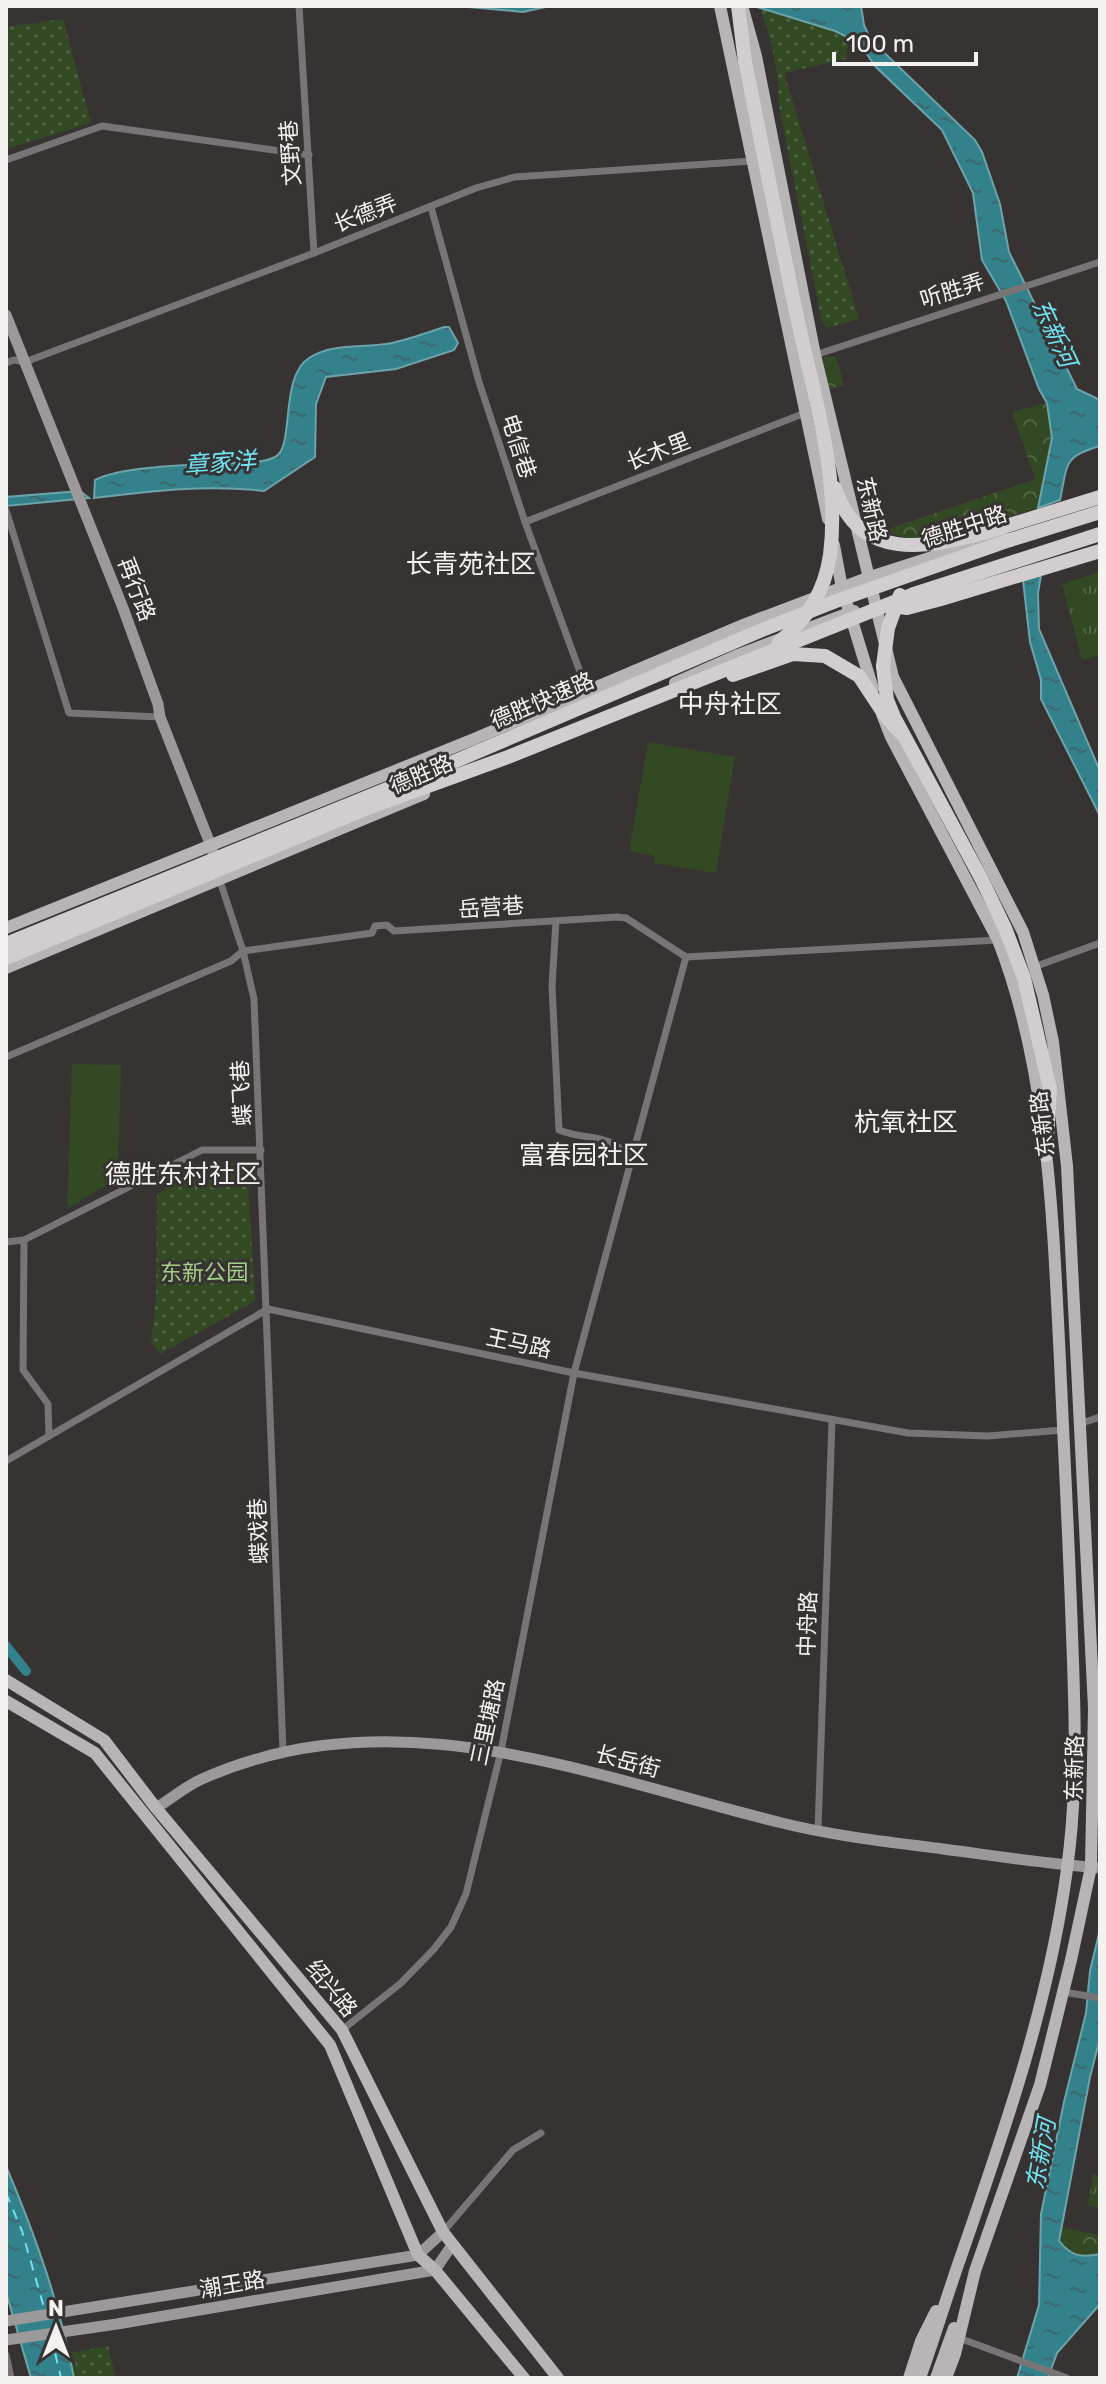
<svg xmlns="http://www.w3.org/2000/svg" width="1106" height="2384" viewBox="0 0 1106 2384" font-family="Rubik,'Noto Sans SC',sans-serif">
<style>
.grass{fill:url(#grass-tufts)}
.forest{fill:url(#forest-crowns)}
.park{fill:url(#park-dots)}
.garden{fill:#334924}
.water{fill:url(#water-ripples);stroke:#6da3aa;stroke-width:2}
.lines{fill:none;stroke-linecap:round;stroke-linejoin:round}
.canal{stroke:#33818b;stroke-width:10}
.ferry{stroke:#70e3f3;stroke-width:2;stroke-dasharray:10 8;stroke-linecap:butt}
.street{stroke:#777575;stroke-width:7}
.secondary{stroke:#9c999a;stroke-width:11}
.primary{stroke:#b8b5b6;stroke-width:12}
.highway{stroke:#d2cecf;stroke-width:14}
.highway-bridge{stroke:#d2cecf;stroke-width:14}
.labels{text-anchor:middle;stroke-width:6;stroke-linejoin:round;paint-order:stroke}
.street-label{font-size:22px;fill:#f4f2f1;stroke:#373332}
.park-label{font-size:22px;fill:#a4cf88;stroke:#373332}
.water-label{font-size:24px;font-style:italic;fill:#70e3f3;stroke:#373332}
.quarter-label{font-size:26px;fill:#f4f2f1;stroke:#373332}
</style>
<defs>
<pattern id="grass-tufts" width="24" height="20" patternUnits="userSpaceOnUse" patternTransform="scale(2)"><rect width="24" height="20" fill="#334924"/><path d="M3 7l-1-3M5 7V3M7 7l1-3M15 17l-1-3M17 17v-4M19 17l1-3" fill="none" stroke="#516444"/></pattern>
<pattern id="forest-crowns" width="20" height="18" patternUnits="userSpaceOnUse" patternTransform="scale(2)"><rect width="20" height="18" fill="#334924"/><path d="M2 6a3 3 0 1 1 6 0M12 15a3 3 0 1 1 6 0" fill="none" stroke="#516444"/></pattern>
<pattern id="park-dots" width="8" height="8" patternUnits="userSpaceOnUse" patternTransform="scale(2)"><rect width="8" height="8" fill="#334924"/><path d="M2 2h.1M6 6h.1" fill="none" stroke="#516444" stroke-width="1.8" stroke-linecap="round"/></pattern>
<pattern id="water-ripples" width="26" height="14" patternUnits="userSpaceOnUse" patternTransform="scale(2)"><rect width="26" height="14" fill="#33818b"/><path d="M2 4q2-2 4 0t4 0M15 11q2-2 4 0t4 0" fill="none" stroke="#3d686d"/></pattern>
</defs>
<rect width="100%" height="100%" fill="#373332"/>
<g class="grass">
<polygon points="1100,572 1100,655 1082,660 1062,584"/>
<polygon points="1093,2173 1100,2178 1100,2208 1088,2206"/>
</g>
<g class="forest">
<polygon points="822,357 836,357 844,385 829,389"/>
<polygon points="1047,403 1052,438 1038,508 939,537 906,538 883,531 1035,479 1012,412"/>
<path d="M1062,2228L1100,2235V2254C1081,2258 1071,2256 1059,2241Z"/>
</g>
<g class="park">
<path d="M778,6L849,37L846,59L784,73L859,319L827,328L822,322L779,105C779,72 772,39 760,9H775Z"/>
<polygon points="63,19 91,123 6,149 6,27"/>
<polygon points="247,1162 255,1301 160,1354 151,1342 156,1299 157,1195 205,1165"/>
<polygon points="108,2346 116,2378 74,2378 69,2353"/>
</g>
<g class="garden">
<polygon points="648,742 735,757 716,873 654,863 654,856 629,851"/>
<polygon points="72,1064 121,1065 118,1178 67,1209"/>
</g>
<g class="water">
<polygon points="458,6 550,6 523,12"/>
<path d="M754,6H861L864,25L871,40L975,140L982,152L1000,204L1009,252L1077,389L1100,400V446C1062,457 1068,464 1060,500L1038,508L1052,438L1047,403L1039,389L1006,301L982,260L973,193L942,130L875,66L862,47L851,39L835,31Z"/>
<path d="M444,327H449L458,343L454,350L396,369L326,377L316,404L315,457L264,491C207,484 151,491 94,498L95,480C123,465 200,465 233,463C247,463 263,463 275,457C295,448 279,377 309,358C334,342 364,349 392,343C409,339 427,333 444,327Z"/>
<polygon points="80,491 89,498 6,506 6,497"/>
<polygon points="1041,575 1038,593 1039,629 1100,771 1100,816 1041,699 1041,680 1030,642 1023,580"/>
<path d="M1100,1929V2038L1090,2077L1059,2241C1071,2256 1081,2258 1100,2254V2304L1057,2353L1048,2378H1017L1039,2305L1041,2214L1064,2102L1086,2013L1090,1971Z"/>
<path d="M6,2166C35,2235 60,2304 74,2378H31L6,2292Z"/>
</g>
<g class="lines">
<polyline class="canal" points="6,1646 26,1671"/>
<g class="ferry">
<polyline points="6,2193 22,2231 45,2311"/>
<polyline points="51,2336 61,2378"/>
</g>
<g class="street">
<polyline points="299,6 314,253"/>
<polyline points="6,160 102,126 309,155"/>
<polyline points="431,207 479,382 525,522 587,691"/>
<polyline points="815,355 1100,262"/>
<polyline points="6,363 14,360 25,362 314,253 476,188 515,177 752,161"/>
<polyline points="6,510 69,713 160,717"/>
<polyline points="525,522 805,413"/>
<polyline points="220,881 243,951 254,999 283,1751"/>
<path d="M556,921L552,986L559,1130C590,1142 604,1130 632,1159"/>
<polyline points="1034,967 1100,943"/>
<polyline points="6,1057 231,961 243,951 372,933 375,926 387,925 394,931 617,917 626,918 686,957 998,940"/>
<polyline points="24,1240 23,1370 48,1404 49,1436"/>
<polyline points="6,1242 24,1240 202,1150 261,1150"/>
<polyline points="1079,1424 1100,1417"/>
<polyline points="6,1461 268,1309 574,1373 908,1433 988,1436 1063,1430"/>
<polyline points="818,1830 832,1420"/>
<polyline points="1063,1992 1100,1998"/>
<polyline points="342,2030 401,1983 434,1949 451,1927 466,1894 501,1751 574,1373 686,957"/>
<polyline points="443,2232 513,2150 541,2133"/>
<polyline points="959,2338 1067,2378"/>
<polyline points="6,2355 11,2378"/>
</g>
<g class="secondary">
<polyline points="6,315 123,608 158,704 160,717 211,846 217,867"/>
<path d="M156,1808C171,1799 186,1786 202,1779C396,1693 590,1776 782,1823C834,1836 890,1842 943,1849C996,1856 1047,1864 1100,1868"/>
<polyline points="6,2321 418,2255 443,2232"/>
<polyline points="6,2340 117,2324 435,2270 452,2245"/>
</g>
<g class="primary">
<polyline points="720,6 828,519"/>
<polyline points="743,9 756,56 815,355 893,677 1023,932 1043,995 1053,1042 1067,1166 1094,1708 1091,1867 1071,1960 1040,2085 975,2271 955,2354 946,2378"/>
<polyline points="834,545 842,588 873,689"/>
<polyline points="675,683 738,655 854,611"/>
<path d="M882,714L891,737L998,940C1049,1070 1053,1224 1060,1361C1064,1452 1069,1543 1072,1634C1075,1712 1078,1791 1067,1869C1049,2004 1004,2132 960,2259C946,2299 934,2339 920,2378"/>
<polyline points="6,928 474,739 743,625 867,578 1001,535"/>
<polyline points="6,968 424,794"/>
<polyline points="6,1680 104,1740 156,1808 342,2030 443,2232 558,2378"/>
<polyline points="6,1701 95,1753 330,2045 418,2255 435,2270 524,2378"/>
<polyline points="909,2378 921,2341 936,2311"/>
<polyline points="936,2378 954,2328"/>
</g>
<g class="highway">
<polyline points="738,6 745,62"/>
<polyline points="987,532 1100,497"/>
<polyline points="1010,540 1100,512"/>
<polyline points="914,594 1100,534"/>
<polyline points="887,605 907,608 941,599 1100,551"/>
<polyline points="883,666 887,700 894,717 981,878 1005,928 1024,978 1050,1089 1046,1155"/>
</g>
<g class="highway-bridge">
<path d="M745,62C763,150 780,238 799,326C815,400 840,478 830,555C825,590 807,620 779,642"/>
<path d="M835,488C859,563 928,548 987,532"/>
<polyline points="883,666 888,628 900,595"/>
<polyline points="733,675 793,654 825,656 859,676 886,717 902,734"/>
<polyline points="6,944 451,763 762,630 836,601 1010,540"/>
<polyline points="6,958 365,809 508,757 914,594"/>
</g>
</g>
<g class="labels">
<g class="street-label">
<text transform="translate(290 153) rotate(-94)" y="8">文野巷</text>
<text transform="translate(365 213) rotate(-21)" y="8">长德弄</text>
<text transform="translate(952 290) rotate(-18)" y="8">听胜弄</text>
<text transform="translate(519 446) rotate(72)" y="8">电信巷</text>
<text transform="translate(658 451) rotate(-21)" y="8">长木里</text>
<text transform="translate(872 509) rotate(77)" y="8">东新路</text>
<text transform="translate(964 526) rotate(-18)" y="8">德胜中路</text>
<text transform="translate(137 589) rotate(69)" y="8">再行路</text>
<text transform="translate(542 700) rotate(-23)" y="8">德胜快速路</text>
<text transform="translate(421 774) rotate(-23)" y="8">德胜路</text>
<text transform="translate(491 907) rotate(-4)" y="8">岳营巷</text>
<text transform="translate(241 1093) rotate(-93)" y="8">蝶飞巷</text>
<text transform="translate(1042 1124) rotate(-97)" y="8">东新路</text>
<text transform="translate(519 1343) rotate(12)" y="8">王马路</text>
<text transform="translate(258 1531) rotate(-92)" y="8">蝶戏巷</text>
<text transform="translate(807 1624) rotate(-88)" y="8">中舟路</text>
<text transform="translate(487 1722) rotate(-78)" y="8">三里塘路</text>
<text transform="translate(628 1761) rotate(15)" y="8">长岳街</text>
<text transform="translate(1074 1768) rotate(-89)" y="8">东新路</text>
<text transform="translate(332 1988) rotate(51)" y="8">绍兴路</text>
<text transform="translate(232 2284) rotate(-10)" y="8">潮王路</text>
</g>
<g class="park-label">
<text x="204" y="1280">东新公园</text>
</g>
<g class="water-label">
<text transform="translate(1054 333) rotate(65)" y="8">东新河</text>
<text transform="translate(220 463) rotate(-4)" y="8">章家洋</text>
<text transform="translate(1041 2154) rotate(-80)" y="8">东新河</text>
</g>
<g class="quarter-label">
<text x="471" y="573">长青苑社区</text>
<text x="730" y="713">中舟社区</text>
<text x="906" y="1131">杭氧社区</text>
<text x="584" y="1164">富春园社区</text>
<text x="183" y="1183">德胜东村社区</text>
</g>
</g>
<rect width="1106" height="2384" fill="none" stroke="#f4f2f1" stroke-width="16"/>
<g transform="translate(56 2328)" stroke="#373332" stroke-width="6" paint-order="stroke">
<path d="M0-6L14 30L0 20L-14 30Z" fill="#f4f2f1"/>
<text y="-12" font-size="22" font-weight="bold" text-anchor="middle" fill="#f4f2f1">N</text>
</g>
<path d="M834 52v12h142v-12" fill="none" stroke="#f4f2f1" stroke-width="4"/>
<text x="846" y="52" font-size="24" fill="#f4f2f1" stroke="#373332" stroke-width="6" paint-order="stroke">100 m</text>
</svg>
